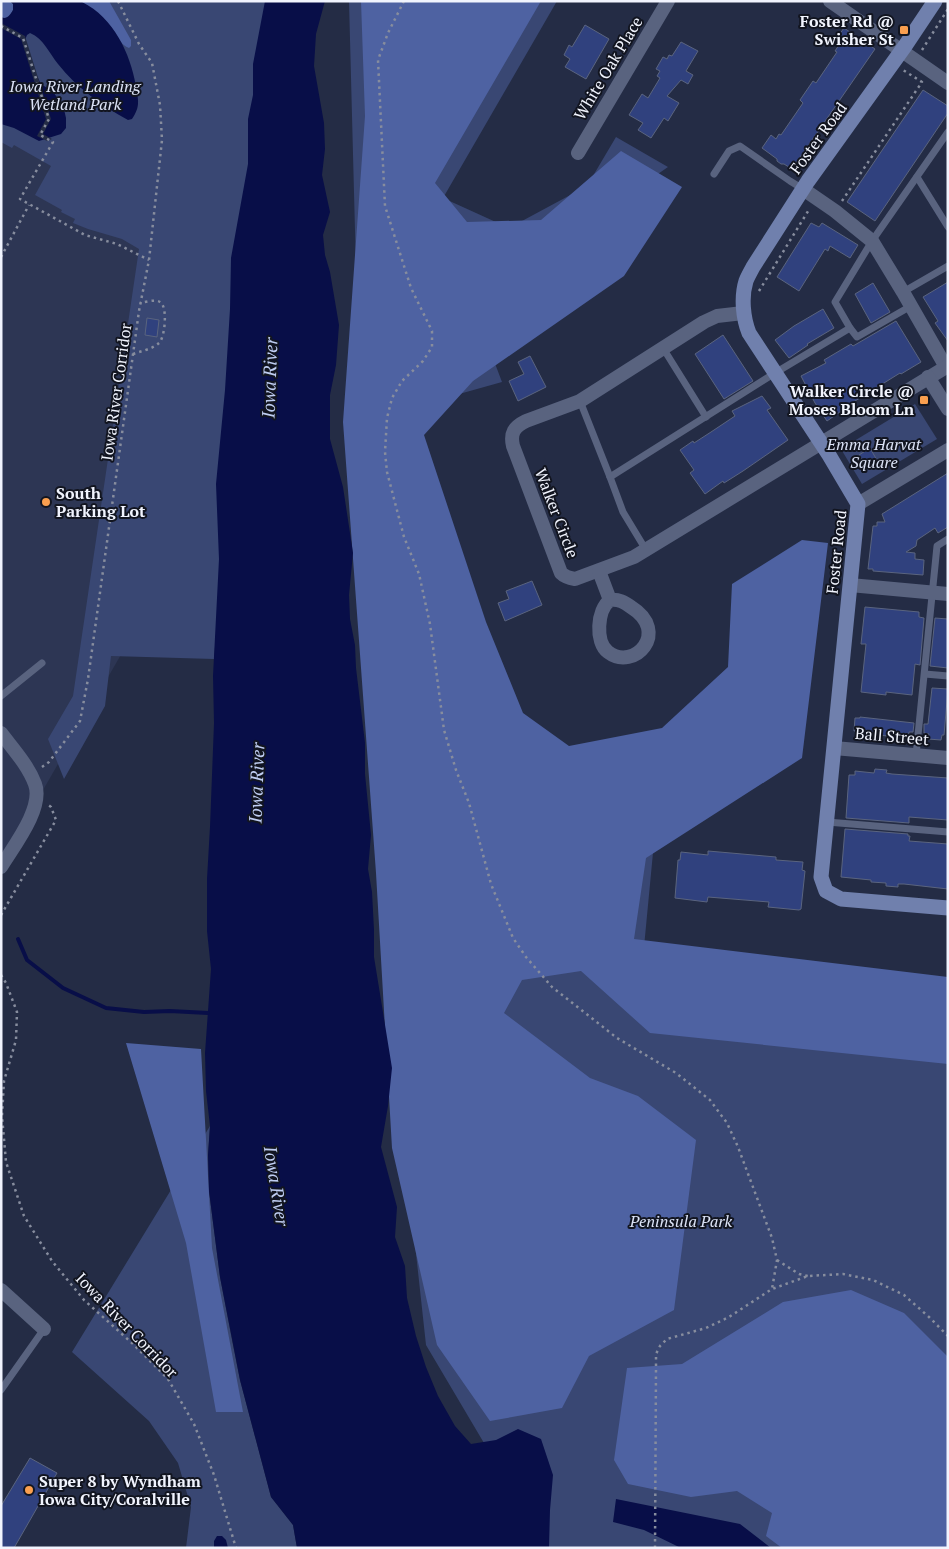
<svg xmlns="http://www.w3.org/2000/svg" width="949" height="1549" viewBox="0 0 949 1549" font-family="'PT Serif',serif">
<style>
.built{fill:#2d3654}
.green{fill:#394773}
.forest{fill:#4e62a2}
.water{fill:#080e48}
.pier{fill:#242c45}
.lines{fill:none;stroke-linecap:round;stroke-linejoin:round}
.stream{stroke:#080e48;stroke-width:4}
.building{fill:#30417e;stroke:#5a647f}
.path{stroke:#878d9e;stroke-width:2.5;stroke-dasharray:2.5 4;stroke-linecap:butt}
.lane{stroke:#59637f;stroke-width:7}
.street{stroke:#59637f;stroke-width:14}
.secondary{stroke:#7080ad;stroke-width:15}
.poi-dot{fill:#fa9f4f;stroke:#121520;stroke-width:2}
.labels{text-anchor:middle;stroke-width:4;stroke-linejoin:round;paint-order:stroke}
.poi-label{font-size:16px;font-weight:bold;fill:#f1f4fe;stroke:#121520;text-anchor:end}
.street-label{font-size:16px;fill:#f1f4fe;stroke:#121520}
.park-label{font-size:16px;font-style:italic;fill:#dce3f6;stroke:#121520}
.water-label{font-size:18px;font-style:italic;fill:#bfcdf2;stroke:#121520}
</style>
<rect width="100%" height="100%" fill="#242c45"/>
<polygon class="built" points="1,1 221,1 149,606 1,863"/>
<g class="green">
<polygon points="1,1 269,1 214,659 111,656 105,706 64,779 48,739 73,696 139,249 122,239 88,229 73,223 75,219 61,212 62,210 35,195 51,166 14,145 12,148 1,142"/>
<polygon points="349,1 557,1 443,198 509,228 587,186 616,137 668,167 472,303 502,382 395,412 513,756 659,790 644,947 948,982 948,1548 546,1548 426,1345 401,1116 365,613"/>
<polygon points="915,404 937,439 862,484 841,449"/>
<polygon points="210,1126 208,1155 209,1191 220,1277 233,1345 240,1380 271,1497 293,1525 297,1548 186,1548 191,1507 178,1463 149,1421 72,1352"/>
</g>
<g class="forest">
<path d="M1,1H10L13,4V10C10,15 7,20 1,17Z"/>
<path d="M80,1H109L131,40V46L129,48C120,45 117,34 111,27C102,16 92,9 80,1Z"/>
<polygon points="361,1 541,1 435,183 467,222 541,220 621,151 682,187 624,276 473,381 424,435 486,622 523,713 569,746 662,728 728,667 732,584 802,540 828,543 802,758 646,858 634,939 948,977 948,1064 650,1033 581,971 522,980 504,1013 590,1078 638,1096 696,1140 674,1310 589,1356 562,1408 490,1421 437,1345 392,1148 376,873 343,422 365,116"/>
<polygon points="126,1043 201,1049 212,1248 243,1412 216,1412 186,1243"/>
<polygon points="851,1290 904,1313 948,1357 948,1548 782,1548 766,1536 772,1513 737,1491 691,1497 628,1484 614,1460 627,1368 682,1364 783,1302"/>
</g>
<g class="water">
<path d="M10,1C22,1 74,0 82,2C114,18 130,53 136,86C138,100 141,106 132,119L128,120C102,106 77,88 58,64C49,53 44,39 30,33L27,35L25,40L34,70L41,84L53,92L63,105L66,118V128L61,134L39,141L14,128L1,124V17C7,20 10,15 13,10V4Z"/>
<polygon points="265,1 325,1 316,34 314,66 324,123 325,149 322,175 330,212 323,235 325,255 330,272 339,325 336,365 330,395 330,439 343,487 353,553 349,595 350,619 355,645 356,668 365,743 365,774 371,835 368,869 372,892 374,930 374,957 392,1068 388,1106 381,1147 397,1207 395,1237 405,1266 407,1298 416,1336 426,1367 438,1396 455,1426 471,1444 496,1440 518,1429 541,1439 553,1475 550,1510 549,1548 297,1548 293,1525 271,1497 240,1380 220,1277 209,1191 208,1155 210,1126 206,1091 205,1053 211,969 207,931 207,879 210,827 214,723 213,676 219,559 216,484 225,390 230,309 231,258 248,164 248,119 253,95 253,64"/>
<polygon points="616,1499 740,1524 771,1548 681,1548 644,1530 613,1522"/>
<polygon points="217,1536 222,1536 226,1540 228,1548 214,1548 214,1541"/>
</g>
<polygon class="pier" points="1,23 25,36 51,119 43,134 52,139 47,141 37,136 46,119 21,39 1,28"/>
<g class="lines">
<polyline class="stream" points="18,939 27,960 63,988 106,1008 144,1012 170,1011 208,1013"/>
</g>
<g class="building">
<polygon points="585,25 609,39 586,79 565,67 570,59 564,55 569,45 572,47"/>
<polygon points="844,28 875,49 792,169 784,164 781,164 777,161 777,159 762,148 771,135 776,139 779,134 781,135 803,103 800,100 813,81 816,83 837,52 835,51 839,45 834,42"/>
<polygon points="681,42 698,51 686,71 693,75 688,84 681,80 667,96 679,103 668,121 664,118 651,138 638,130 643,123 629,115 642,94 648,98 660,78 657,76 660,71 656,69 663,57 667,59 669,55 672,56"/>
<polygon points="923,90 948,106 948,113 875,221 847,202"/>
<polygon points="811,223 819,227 822,223 858,245 850,258 830,246 828,251 825,249 799,291 777,277"/>
<polygon points="948,282 948,341 935,323 938,321 923,297"/>
<polygon points="873,283 890,312 871,323 855,294"/>
<polygon points="823,309 834,328 807,344 808,345 789,358 775,340 794,326"/>
<polygon points="147,318 159,320 157,337 145,335"/>
<polygon points="896,321 921,362 901,374 900,373 847,406 847,407 827,421 815,403 801,376 826,363 824,360 851,344 853,346"/>
<polygon points="723,335 753,381 724,399 695,354"/>
<polygon points="530,356 546,387 518,401 509,381 524,374 518,362"/>
<polygon points="762,396 771,408 767,410 788,440 743,471 724,483 723,481 705,494 690,473 694,470 680,450 693,441 694,443 711,432 735,416 732,411"/>
<polygon points="870,448 878,462 868,469 859,455"/>
<polygon points="948,473 948,527 938,533 935,528 917,540 916,546 906,552 915,553 915,559 924,560 923,575 873,571 873,569 868,569 873,526 877,526 877,522 885,522 882,514"/>
<polygon points="532,581 542,605 505,621 498,603 509,599 506,591"/>
<polygon points="865,607 919,612 919,617 924,618 920,665 915,664 912,695 886,692 886,695 861,692 866,644 861,644"/>
<polygon points="935,618 948,619 948,668 930,666"/>
<polygon points="932,688 948,689 944,735 942,735 941,740 928,739 929,734 924,733 924,724 928,724"/>
<polygon points="860,717 914,723 913,732 909,732 908,738 858,733 859,731 854,731 855,718 860,718"/>
<polygon points="875,769 887,770 886,773 892,774 948,778 948,820 909,817 909,823 846,818 849,775 855,775 855,771 874,773"/>
<polygon points="845,829 908,834 908,836 910,836 909,841 948,844 948,889 904,884 898,884 898,887 886,886 886,883 871,882 871,880 841,877"/>
<polygon points="708,851 776,857 776,860 803,862 802,870 805,871 801,909 799,910 768,907 769,902 708,897 707,902 675,898 678,860 680,860 681,852 708,855"/>
<polygon points="30,1458 57,1473 14,1548 1,1548 1,1506"/>
</g>
<g class="lines">
<g class="path">
<polyline points="404,1 388,33 378,60 385,206 411,288 432,331 432,347 423,361 402,381 392,398 387,418 385,452 387,472 404,537 419,574 430,624 444,730 456,770 469,803 491,884 513,938 526,957 552,987 617,1038 676,1073 710,1100 727,1123 738,1147 772,1238 777,1260 772,1289"/>
<polyline points="1,26 23,38 49,119 40,135 53,142 20,199 85,235 117,244 149,260"/>
<polyline points="922,50 948,9"/>
<polyline points="842,201 922,82 903,70"/>
<polyline points="1,257 29,205"/>
<polyline points="759,291 810,208"/>
<path d="M133,354C141,351 153,349 159,343C165,338 168,306 160,302C155,299 146,302 140,303"/>
<polyline points="839,542 842,513"/>
<polyline points="42,767 49,762 80,721 88,679 139,311 149,260 162,140 160,105 152,63 139,44 118,1"/>
<polyline points="1,915 56,820 51,807 47,804"/>
<polyline points="1,975 6,983 17,1012 16,1040 4,1081 2,1116 6,1162 24,1216 52,1261 84,1300 133,1344 168,1379 194,1424 214,1475 236,1548"/>
<polyline points="777,1260 799,1274 808,1276"/>
<polyline points="655,1548 656,1367 656,1354 660,1346 667,1339 706,1328 729,1317 772,1289 808,1276 843,1274 873,1280 904,1295 929,1317 948,1336"/>
</g>
<g class="lane">
<polyline points="714,174 729,151 740,146 790,181 803,189"/>
<polyline points="917,177 948,227"/>
<polyline points="903,292 948,266"/>
<polyline points="850,328 857,337 911,306"/>
<polyline points="663,348 706,417"/>
<polyline points="580,401 610,477 623,512 646,550"/>
<polyline points="610,477 775,373 850,328 835,302 872,241 948,132"/>
<polyline points="925,674 948,676"/>
<polyline points="1,696 42,663"/>
<polyline points="916,755 937,546 948,539"/>
<polyline points="827,822 948,832"/>
<polyline points="1,1390 44,1329"/>
</g>
<g class="street">
<polyline points="830,1 948,83"/>
<polyline points="578,153 668,1"/>
<polyline points="803,189 835,211 872,241 903,292 946,367"/>
<path d="M743,313L717,316L704,322L580,401L526,421C514,427 510,433 513,446L561,573C565,577 569,578 575,579L634,557L948,366"/>
<polyline points="928,377 948,409"/>
<polyline points="858,504 948,450"/>
<path d="M599,571L610,600C619,599 624,602 631,607C671,632 634,672 608,652C595,642 597,610 610,600"/>
<polyline points="850,585 948,594"/>
<path d="M1,733C13,749 28,765 35,784C44,808 13,847 1,867"/>
<polyline points="834,748 948,758"/>
<polyline points="1,1290 44,1329"/>
</g>
<path class="secondary" d="M935,1L905,46L808,181L753,267C751,271 748,276 746,281C741,297 743,318 749,333L829,455L858,504L821,877L826,891L841,899L948,908"/>
</g>
<g class="poi-dot">
<rect x="899" y="25" width="10" height="10" rx="2.5"/>
<rect x="919" y="395" width="10" height="10" rx="2.5"/>
<circle cx="46" cy="502" r="5"/>
<circle cx="29" cy="1490" r="5"/>
</g>
<g class="labels">
<g class="poi-label">
<text x="894" y="27">Foster Rd @<tspan x="894" dy="18">Swisher St</tspan></text>
<text x="914" y="397">Walker Circle @<tspan x="914" dy="18">Moses Bloom Ln</tspan></text>
<text x="56" y="499" text-anchor="start">South<tspan x="56" dy="18">Parking Lot</tspan></text>
<text x="39" y="1487" text-anchor="start">Super 8 by Wyndham<tspan x="39" dy="18">Iowa City/Coralville</tspan></text>
</g>
<g class="street-label">
<text transform="translate(608 68) rotate(-59)" y="6">White Oak Place</text>
<text transform="translate(818 138) rotate(-54)" y="6">Foster Road</text>
<text transform="translate(116 392) rotate(-82)" y="6">Iowa River Corridor</text>
<text transform="translate(557 513) rotate(69)" y="6">Walker Circle</text>
<text transform="translate(836 552) rotate(-84)" y="6">Foster Road</text>
<text transform="translate(892 736) rotate(5)" y="6">Ball Street</text>
<text transform="translate(127 1325) rotate(46)" y="6">Iowa River Corridor</text>
</g>
<g class="park-label">
<text x="75" y="92">Iowa River Landing<tspan x="75" dy="18">Wetland Park</tspan></text>
<text x="874" y="450">Emma Harvat<tspan x="874" dy="18">Square</tspan></text>
<text x="681" y="1227">Peninsula Park</text>
</g>
<g class="water-label">
<text transform="translate(270 378) rotate(-88)" y="6">Iowa River</text>
<text transform="translate(257 783) rotate(-88)" y="6">Iowa River</text>
<text transform="translate(276 1186) rotate(81)" y="6">Iowa River</text>
</g>
</g>
<rect width="949" height="1549" fill="none" stroke="#f1f4fe" stroke-width="5"/>
</svg>
